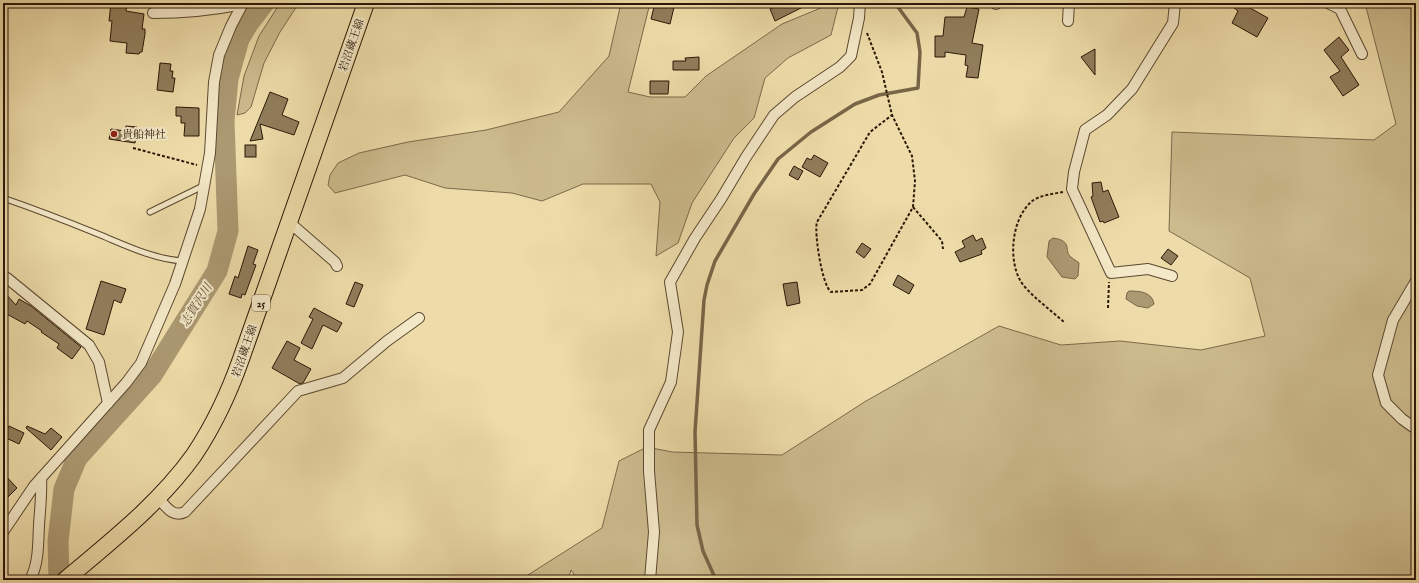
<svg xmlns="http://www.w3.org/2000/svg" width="1419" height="583" viewBox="0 0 1419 583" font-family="'IM FELL English','Noto Serif JP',serif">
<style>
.green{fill:#ccbb8d;stroke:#7c694a}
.water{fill:#ab9972;stroke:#786547}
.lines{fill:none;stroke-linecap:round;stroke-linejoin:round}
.stream{stroke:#786547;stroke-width:3.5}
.river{stroke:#ab9972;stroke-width:21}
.building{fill:#907d5b;stroke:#2b1707}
.service-casing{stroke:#5c4830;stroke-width:7}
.minor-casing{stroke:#5c4830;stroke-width:12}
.primary-casing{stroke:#2b1707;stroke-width:18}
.path{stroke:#2b1707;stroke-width:2;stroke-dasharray:3 2;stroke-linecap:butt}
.service{stroke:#f3e8c7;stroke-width:5}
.minor{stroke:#f3e8c7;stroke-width:10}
.primary{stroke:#eddca9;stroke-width:16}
.poi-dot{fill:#8f2418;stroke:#f3e8c7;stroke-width:1.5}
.labels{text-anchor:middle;stroke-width:4;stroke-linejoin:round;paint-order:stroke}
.shield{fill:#f3e8c7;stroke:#675641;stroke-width:1}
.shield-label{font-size:10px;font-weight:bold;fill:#2b1707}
.street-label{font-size:11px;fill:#2b1707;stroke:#f3e8c7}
.poi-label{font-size:11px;fill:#2b1707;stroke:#f3e8c7;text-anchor:start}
.water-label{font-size:12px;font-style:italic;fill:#5e4b32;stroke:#f3e8c7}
</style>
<rect width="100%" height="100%" fill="#eddca9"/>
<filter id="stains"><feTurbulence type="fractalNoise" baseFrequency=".005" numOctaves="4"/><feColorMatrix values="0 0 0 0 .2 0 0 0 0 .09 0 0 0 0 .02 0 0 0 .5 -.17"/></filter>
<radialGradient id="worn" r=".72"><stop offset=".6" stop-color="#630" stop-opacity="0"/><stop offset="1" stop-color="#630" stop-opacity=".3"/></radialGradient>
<g class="green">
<polygon points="280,3 299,3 280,32 264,63 251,107 245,113 237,115 244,76 259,36"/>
<polygon points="621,3 650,3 628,92 650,97 685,97 706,76 782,24 823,7 823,3 839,3 831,35 788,58 765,78 754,118 734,138 692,203 678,243 656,256 660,202 651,184 583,184 542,201 512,193 445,188 405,175 335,193 328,185 330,175 338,163 359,153 408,142 486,130 559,112 609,56"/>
<polygon points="1365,3 1416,3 1416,580 578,580 571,570 568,580 520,580 602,528 619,461 647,447 672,452 782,455 866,401 999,326 1061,345 1120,341 1201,350 1265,336 1250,278 1169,231 1172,132 1374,140 1396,124"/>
</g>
<g class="water">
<path d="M1053,238C1074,241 1063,251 1071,257C1074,260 1076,260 1079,263L1078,276L1075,279L1062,277L1047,257L1049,241Z"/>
<path d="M1129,291C1140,291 1152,292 1154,304L1148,308L1137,306L1126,299L1127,293Z"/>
</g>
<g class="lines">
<polyline class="stream" points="716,580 703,551 697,525 695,432 704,300 707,285 715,261 754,194 778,159 811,132 855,104 879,95 918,88 920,52 917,33 895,3"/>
<polyline class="river" points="59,580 58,541 64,489 77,458 152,375 217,271 228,231 224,121 228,79 239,39 248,24 264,3"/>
</g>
<g class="building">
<polygon points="111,3 127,4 126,11 144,14 142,29 145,29 145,34 142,52 140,52 139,54 126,53 127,43 110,41 112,21 109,21"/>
<polygon points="655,3 675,3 670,24 651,19"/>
<polygon points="784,3 811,3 775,21 770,9"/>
<polygon points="1228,3 1241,3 1268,18 1257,37 1232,23 1238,11"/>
<polygon points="967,7 979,9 972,43 983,45 978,78 966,77 968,66 965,65 966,55 945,52 945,57 935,57 935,36 943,36 945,17 964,17"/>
<polygon points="1339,37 1349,50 1341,57 1359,85 1343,96 1330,77 1340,71 1324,50"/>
<polygon points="1095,49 1095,75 1081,57"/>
<polygon points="699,57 699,70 673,70 673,61 686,61 685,58"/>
<polygon points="160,63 171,64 170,71 173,71 172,78 175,78 173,92 157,90"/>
<polygon points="650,81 669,81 668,94 650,94"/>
<polygon points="270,92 288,99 282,115 299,122 294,135 260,124 263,139 250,141"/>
<polygon points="176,107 199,108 199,136 184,136 185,123 181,123 181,116 176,116"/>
<polygon points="126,126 137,127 135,143 109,139 111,129 125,131"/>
<rect x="245" y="145" width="11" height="12"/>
<polygon points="814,155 828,163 820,177 802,167 807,158 811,160"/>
<polygon points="794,166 803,171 798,180 789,175"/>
<polygon points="1101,182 1103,192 1108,190 1119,217 1104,223 1103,221 1100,222 1091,197 1093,196 1092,183"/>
<polygon points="973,235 976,241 982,238 986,248 981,251 982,254 960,262 955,252 965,247 962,241"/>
<polygon points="862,243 871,249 864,258 856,252"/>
<polygon points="248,246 258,250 253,264 256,265 245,295 242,294 241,298 229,294 235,276 238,278"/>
<polygon points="1168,249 1178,256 1171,265 1161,258"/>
<polygon points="898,275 914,285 909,294 893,285"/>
<polygon points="101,281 126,289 121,303 114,300 104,335 86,329"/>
<polygon points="355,282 363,285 354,307 346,304"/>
<polygon points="797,282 800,303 787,306 783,284"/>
<polygon points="3,291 16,305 19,299 31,306 81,347 72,359 57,348 59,344 41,332 42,331 27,321 25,324 3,312"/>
<polygon points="314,308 342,323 337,332 323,325 312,349 301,343 313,319 309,317"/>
<polygon points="287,341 300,348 294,360 311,369 303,383 300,384 272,368"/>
<polygon points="9,426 24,433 19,444 4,437"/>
<polygon points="27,426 45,434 51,428 62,437 51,450 26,428"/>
<polygon points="3,473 17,488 3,502"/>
</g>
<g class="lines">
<defs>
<g id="service">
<path d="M3,198C35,209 66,221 98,234C125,245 153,259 183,261"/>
<polyline points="150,212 203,186"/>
</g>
<g id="minor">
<polyline points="1328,3 1340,9 1362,54"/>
<polyline points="996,4 996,3"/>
<path d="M153,13C184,13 213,10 243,4"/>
<polyline points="1068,21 1069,3"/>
<polyline points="289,222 335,262 337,266"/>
<polyline points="1172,276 1148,269 1111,273 1072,189 1074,172 1085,130 1107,115 1132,89 1173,23 1175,3"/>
<polyline points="7,278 89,345 99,362 108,403"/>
<polyline points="1416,281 1393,320 1378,375 1386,403 1402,419 1416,429"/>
<path d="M158,498C166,506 172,518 185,512L298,391L343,378L387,341L419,318"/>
<polyline points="3,532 34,486 126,383 141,363 175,284 200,209 210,153 214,82 219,55 231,26 243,3"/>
<path d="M30,580C39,563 38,544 39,525C40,509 42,494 41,478"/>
<polyline points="650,580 654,532 649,471 649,430 671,382 678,332 670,282 695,238 721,199 746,157 774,115 795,97 840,67 851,56 859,18 860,3"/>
</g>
<path id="primary" d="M65,580C110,542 159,504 194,455C214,425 229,393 241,359L366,3"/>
</defs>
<use href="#service" class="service-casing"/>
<use href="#minor" class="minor-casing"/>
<use href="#primary" class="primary-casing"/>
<g class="path">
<path d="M867,33L882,72L892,115L912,156L915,181L913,207L870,284L862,290L831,292C822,285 814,233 817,222L870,132L892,115"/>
<polyline points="133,148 197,165"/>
<path d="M1063,192C1053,194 1039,195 1031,202C1012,219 1008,258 1020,280C1026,292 1053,312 1064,322"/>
<polyline points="913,207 942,241 943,249"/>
<polyline points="1108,308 1109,282"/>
</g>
<use href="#service" class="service"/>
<use href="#minor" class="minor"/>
<use href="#primary" class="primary"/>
</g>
<circle class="poi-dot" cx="114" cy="134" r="4"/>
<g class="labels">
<rect class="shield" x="252" y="295" width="18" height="16" rx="3"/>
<g class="shield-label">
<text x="261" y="307">25</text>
</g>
<g class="street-label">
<text transform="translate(351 45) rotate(-71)" y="4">岩沼蔵王線</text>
<text transform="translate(244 351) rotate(-71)" y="4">岩沼蔵王線</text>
</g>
<g class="poi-label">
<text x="122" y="138">貴船神社</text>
</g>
<g class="water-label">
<text transform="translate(196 305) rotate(-58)" y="4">志賀沢川</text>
</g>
</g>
<rect width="1419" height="583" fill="none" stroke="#eddca9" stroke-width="16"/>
<rect x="4" y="4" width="1411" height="575" fill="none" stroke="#2b1707" stroke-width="2"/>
<rect x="8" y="8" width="1403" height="567" fill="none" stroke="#2b1707"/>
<rect width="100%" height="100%" filter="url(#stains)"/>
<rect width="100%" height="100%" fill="url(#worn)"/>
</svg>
